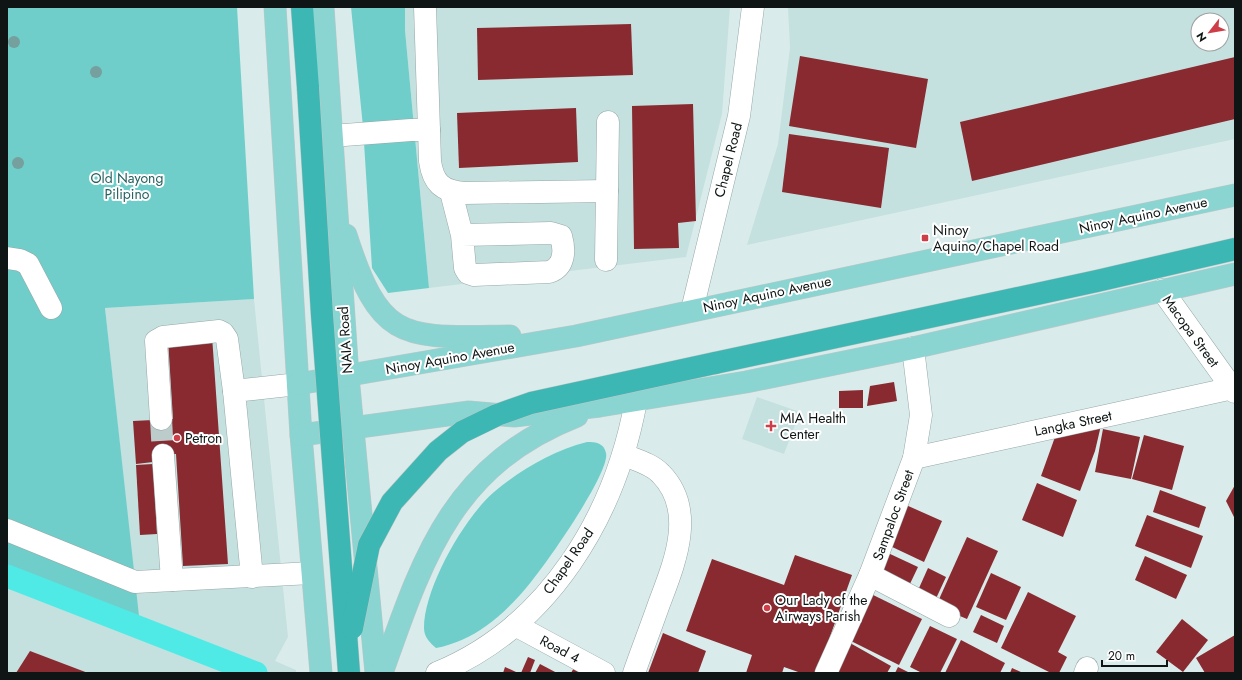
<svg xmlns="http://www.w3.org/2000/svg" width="1242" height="680" viewBox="0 0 1242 680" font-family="Jost,sans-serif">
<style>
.built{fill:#c4e1df;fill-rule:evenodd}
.green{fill:#70ceca}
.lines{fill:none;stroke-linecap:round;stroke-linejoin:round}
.canal{stroke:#50eae6;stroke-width:23}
.building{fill:#882a30}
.minor-tunnel{stroke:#bbcccb;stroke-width:22;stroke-dasharray:22 11;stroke-linecap:butt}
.minor-casing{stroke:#95a7a6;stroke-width:23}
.major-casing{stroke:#c5c7c7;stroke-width:23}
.highway-casing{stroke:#c5c7c7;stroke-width:23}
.minor{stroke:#fff;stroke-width:22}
.major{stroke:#8ad4d1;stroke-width:22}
.highway{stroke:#3cb7b3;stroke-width:22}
.highway-bridge-casing{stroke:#c5c7c7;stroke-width:23;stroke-linecap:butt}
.highway-bridge{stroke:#3cb7b3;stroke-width:22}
.tree{fill:#75a09e}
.poi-dot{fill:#ce3e48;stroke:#fff;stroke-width:1.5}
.labels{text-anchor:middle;stroke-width:4;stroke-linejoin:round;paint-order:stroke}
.street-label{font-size:14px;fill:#0e1514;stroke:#fff}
.park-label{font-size:14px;fill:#23615f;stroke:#fff}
.poi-label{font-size:14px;fill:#0e1514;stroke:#fff;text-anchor:start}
</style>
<rect width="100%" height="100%" fill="#d9eceb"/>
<g class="built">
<polygon points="405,7 730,7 722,114 686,257 429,288 405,29"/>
<path d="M788,7H1235V139L747,245L778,144L790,48ZM1198,20H1222V44H1198Z"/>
<polygon points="254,299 288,637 275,661 296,670 296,673 7,673 7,565 138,616 105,308"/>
<polygon points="757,397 800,412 784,454 742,439"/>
</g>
<g class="green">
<polygon points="7,7 237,7 254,299 105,308 139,616 7,565"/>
<polygon points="351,7 405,7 405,30 429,288 388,293 372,268 363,127"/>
<path d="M587,442C596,442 604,443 606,453C611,473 537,578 520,595C510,606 498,618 486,626C471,637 453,645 436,648C430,643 424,637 424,628C424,588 464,518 494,492C522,469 552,451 587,442Z"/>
</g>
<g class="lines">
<polyline class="canal" points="7,576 256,673"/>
</g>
<g class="building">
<polygon points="631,24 633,75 478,80 477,28"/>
<polygon points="800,56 928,79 916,148 789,126"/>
<polygon points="1235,57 1235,119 972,181 960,122"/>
<polygon points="693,104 696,221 678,223 679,248 634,249 632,106"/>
<polygon points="576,108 578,162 459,168 457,113"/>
<polygon points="789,134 889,148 881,208 782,192"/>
<polygon points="212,336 228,564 183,566 176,454 153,455 153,462 136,464 133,421 173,419 168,339"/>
<polygon points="894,382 897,401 867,406 870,386"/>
<polygon points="863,390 863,408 839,408 839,391"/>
<polygon points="1102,421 1095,451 1080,491 1041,476 1055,437"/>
<polygon points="1103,429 1140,437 1131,479 1095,472"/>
<polygon points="1144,435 1184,446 1172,490 1132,479"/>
<polygon points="153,464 157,534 140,535 136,465"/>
<polygon points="1037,483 1077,500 1063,537 1022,520"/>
<polygon points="1235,485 1235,519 1226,501"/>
<polygon points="1160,490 1206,507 1199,528 1153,512"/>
<polygon points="906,505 942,521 924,562 888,545"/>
<polygon points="1147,515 1203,536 1191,568 1135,546"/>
<polygon points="967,537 998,551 967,619 936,606"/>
<polygon points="888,553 918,567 908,588 878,574"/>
<polygon points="795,555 852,575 817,673 801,673 784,667 782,673 746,673 752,655 686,631 712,559 784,585"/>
<polygon points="1145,556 1187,575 1176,599 1135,580"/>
<polygon points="928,568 946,577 933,605 915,597"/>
<polygon points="991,573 1021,587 1006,620 976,607"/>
<polygon points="865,591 922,619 899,665 843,637"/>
<polygon points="1028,592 1076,616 1058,652 1067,657 1059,673 1051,673 1001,648"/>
<polygon points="981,615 1004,626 997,643 973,632"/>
<polygon points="1182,619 1208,640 1183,672 1156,652"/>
<polygon points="930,626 957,639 940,673 922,673 910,667"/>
<polygon points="663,633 706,651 698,673 648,673"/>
<polygon points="1235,635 1235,673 1205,673 1196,658"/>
<polygon points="961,640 1005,663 1000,673 945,673"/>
<polygon points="850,643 891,666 887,673 835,673"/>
<polygon points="30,651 88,673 16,673"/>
<polygon points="528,657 535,660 530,673 521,673"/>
<polygon points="540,664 557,673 535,673"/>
<polygon points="576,664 591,673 571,673"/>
<polygon points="505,667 516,672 516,673 503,673"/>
<polygon points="898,667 910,673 895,673"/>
<polygon points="1012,668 1023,673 1010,673"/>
</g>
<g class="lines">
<polyline class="minor-tunnel" points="161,419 163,455"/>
<defs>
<g id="minor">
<path d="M425,7L430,161C433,183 442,191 464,193L607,191"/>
<polyline points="331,136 411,130 429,130"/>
<path d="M451,192L462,235L465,268L468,273L474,275L549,272C565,267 565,250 561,236L551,233L462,235"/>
<polyline points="7,258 20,260 28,264 51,308"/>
<polyline points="606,260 608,122"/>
<polyline points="1162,290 1235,392"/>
<polyline points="692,310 739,116 753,7"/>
<polyline points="161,419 156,341 163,337 219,331 223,333 227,339 234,391"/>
<polyline points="163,455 172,580"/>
<path d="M624,455C636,460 652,464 661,474C697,511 674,564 659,604C651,627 642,650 634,673"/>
<polyline points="914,458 1233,388"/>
<polyline points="7,530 135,582 312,573"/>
<polyline points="870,575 949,616"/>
<polyline points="252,577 234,391 298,384"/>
<polyline points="515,625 604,673"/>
<path d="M437,673C549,627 615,516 636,401"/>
<polyline points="826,673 870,575 914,458 921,415 913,348"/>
<polyline points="1085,673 1087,668"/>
</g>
<g id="major">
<polyline points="275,7 301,435 321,673"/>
<polyline points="323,7 348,376 376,673"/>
<path d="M346,235C381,345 404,337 510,336"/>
<polyline points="298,384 576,336 1235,195"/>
<polyline points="301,435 469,412 514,416 600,406 746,382 913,348 1235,274"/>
<path d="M382,673C423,557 452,465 577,416"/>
</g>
<g id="highway">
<polyline points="302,7 308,88"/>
<polyline points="715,363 1097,281 1235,249"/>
</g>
</defs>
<use href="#minor" class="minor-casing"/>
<use href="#major" class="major-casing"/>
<use href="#highway" class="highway-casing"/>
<use href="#minor" class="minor"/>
<use href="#major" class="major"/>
<use href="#highway" class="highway"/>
<defs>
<g id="highway-bridge">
<polyline points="308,88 322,315 349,673"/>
<polyline points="352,628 369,545 392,502 438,451 462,432 497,415 531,403 715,363"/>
</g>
</defs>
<use href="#highway-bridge" class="highway-bridge-casing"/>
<use href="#highway-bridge" class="highway-bridge"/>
</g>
<g class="tree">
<circle cx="14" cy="42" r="6"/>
<circle cx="96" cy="72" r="6"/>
<circle cx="18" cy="163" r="6"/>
</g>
<g class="poi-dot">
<rect x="921" y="234" width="8" height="8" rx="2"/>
<path d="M769 420h4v4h4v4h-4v4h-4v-4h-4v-4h4z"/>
<circle cx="177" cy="438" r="4"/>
<circle cx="767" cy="608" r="4"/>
</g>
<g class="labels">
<g class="street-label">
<text transform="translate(728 160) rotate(-76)" y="5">Chapel Road</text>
<text transform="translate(1143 215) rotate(-12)" y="5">Ninoy Aquino Avenue</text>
<text transform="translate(767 294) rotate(-12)" y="5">Ninoy Aquino Avenue</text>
<text transform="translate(1191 331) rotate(54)" y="5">Macopa Street</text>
<text transform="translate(345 340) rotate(-94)" y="5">NAIA Road</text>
<text transform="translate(450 358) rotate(-10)" y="5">Ninoy Aquino Avenue</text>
<text transform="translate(1073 423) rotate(-12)" y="5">Langka Street</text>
<text transform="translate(893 515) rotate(-70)" y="5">Sampaloc Street</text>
<text transform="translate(568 561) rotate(-55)" y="5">Chapel Road</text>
<text transform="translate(560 649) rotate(28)" y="5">Road 4</text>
</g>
<g class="park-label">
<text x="127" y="183">Old Nayong<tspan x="127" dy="16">Pilipino</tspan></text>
</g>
<g class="poi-label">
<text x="933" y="235">Ninoy<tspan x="933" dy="16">Aquino/Chapel Road</tspan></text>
<text x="780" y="423">MIA Health<tspan x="780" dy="16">Center</tspan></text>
<text x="185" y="443">Petron</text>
<text x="775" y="605">Our Lady of the<tspan x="775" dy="16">Airways Parish</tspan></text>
</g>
</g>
<rect width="1242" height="680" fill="none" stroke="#0e1514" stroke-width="16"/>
<g transform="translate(1210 32) rotate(239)"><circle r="19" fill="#ffffff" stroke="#9fa1a1"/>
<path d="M0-3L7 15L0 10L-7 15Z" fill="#ce3e48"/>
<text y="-6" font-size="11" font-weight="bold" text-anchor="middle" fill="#0e1514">N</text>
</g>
<path d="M1102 660v6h65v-6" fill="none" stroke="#0e1514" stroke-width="2"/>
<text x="1108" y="660" font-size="12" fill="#0e1514" stroke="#ffffff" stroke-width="3" paint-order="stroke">20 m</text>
</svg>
